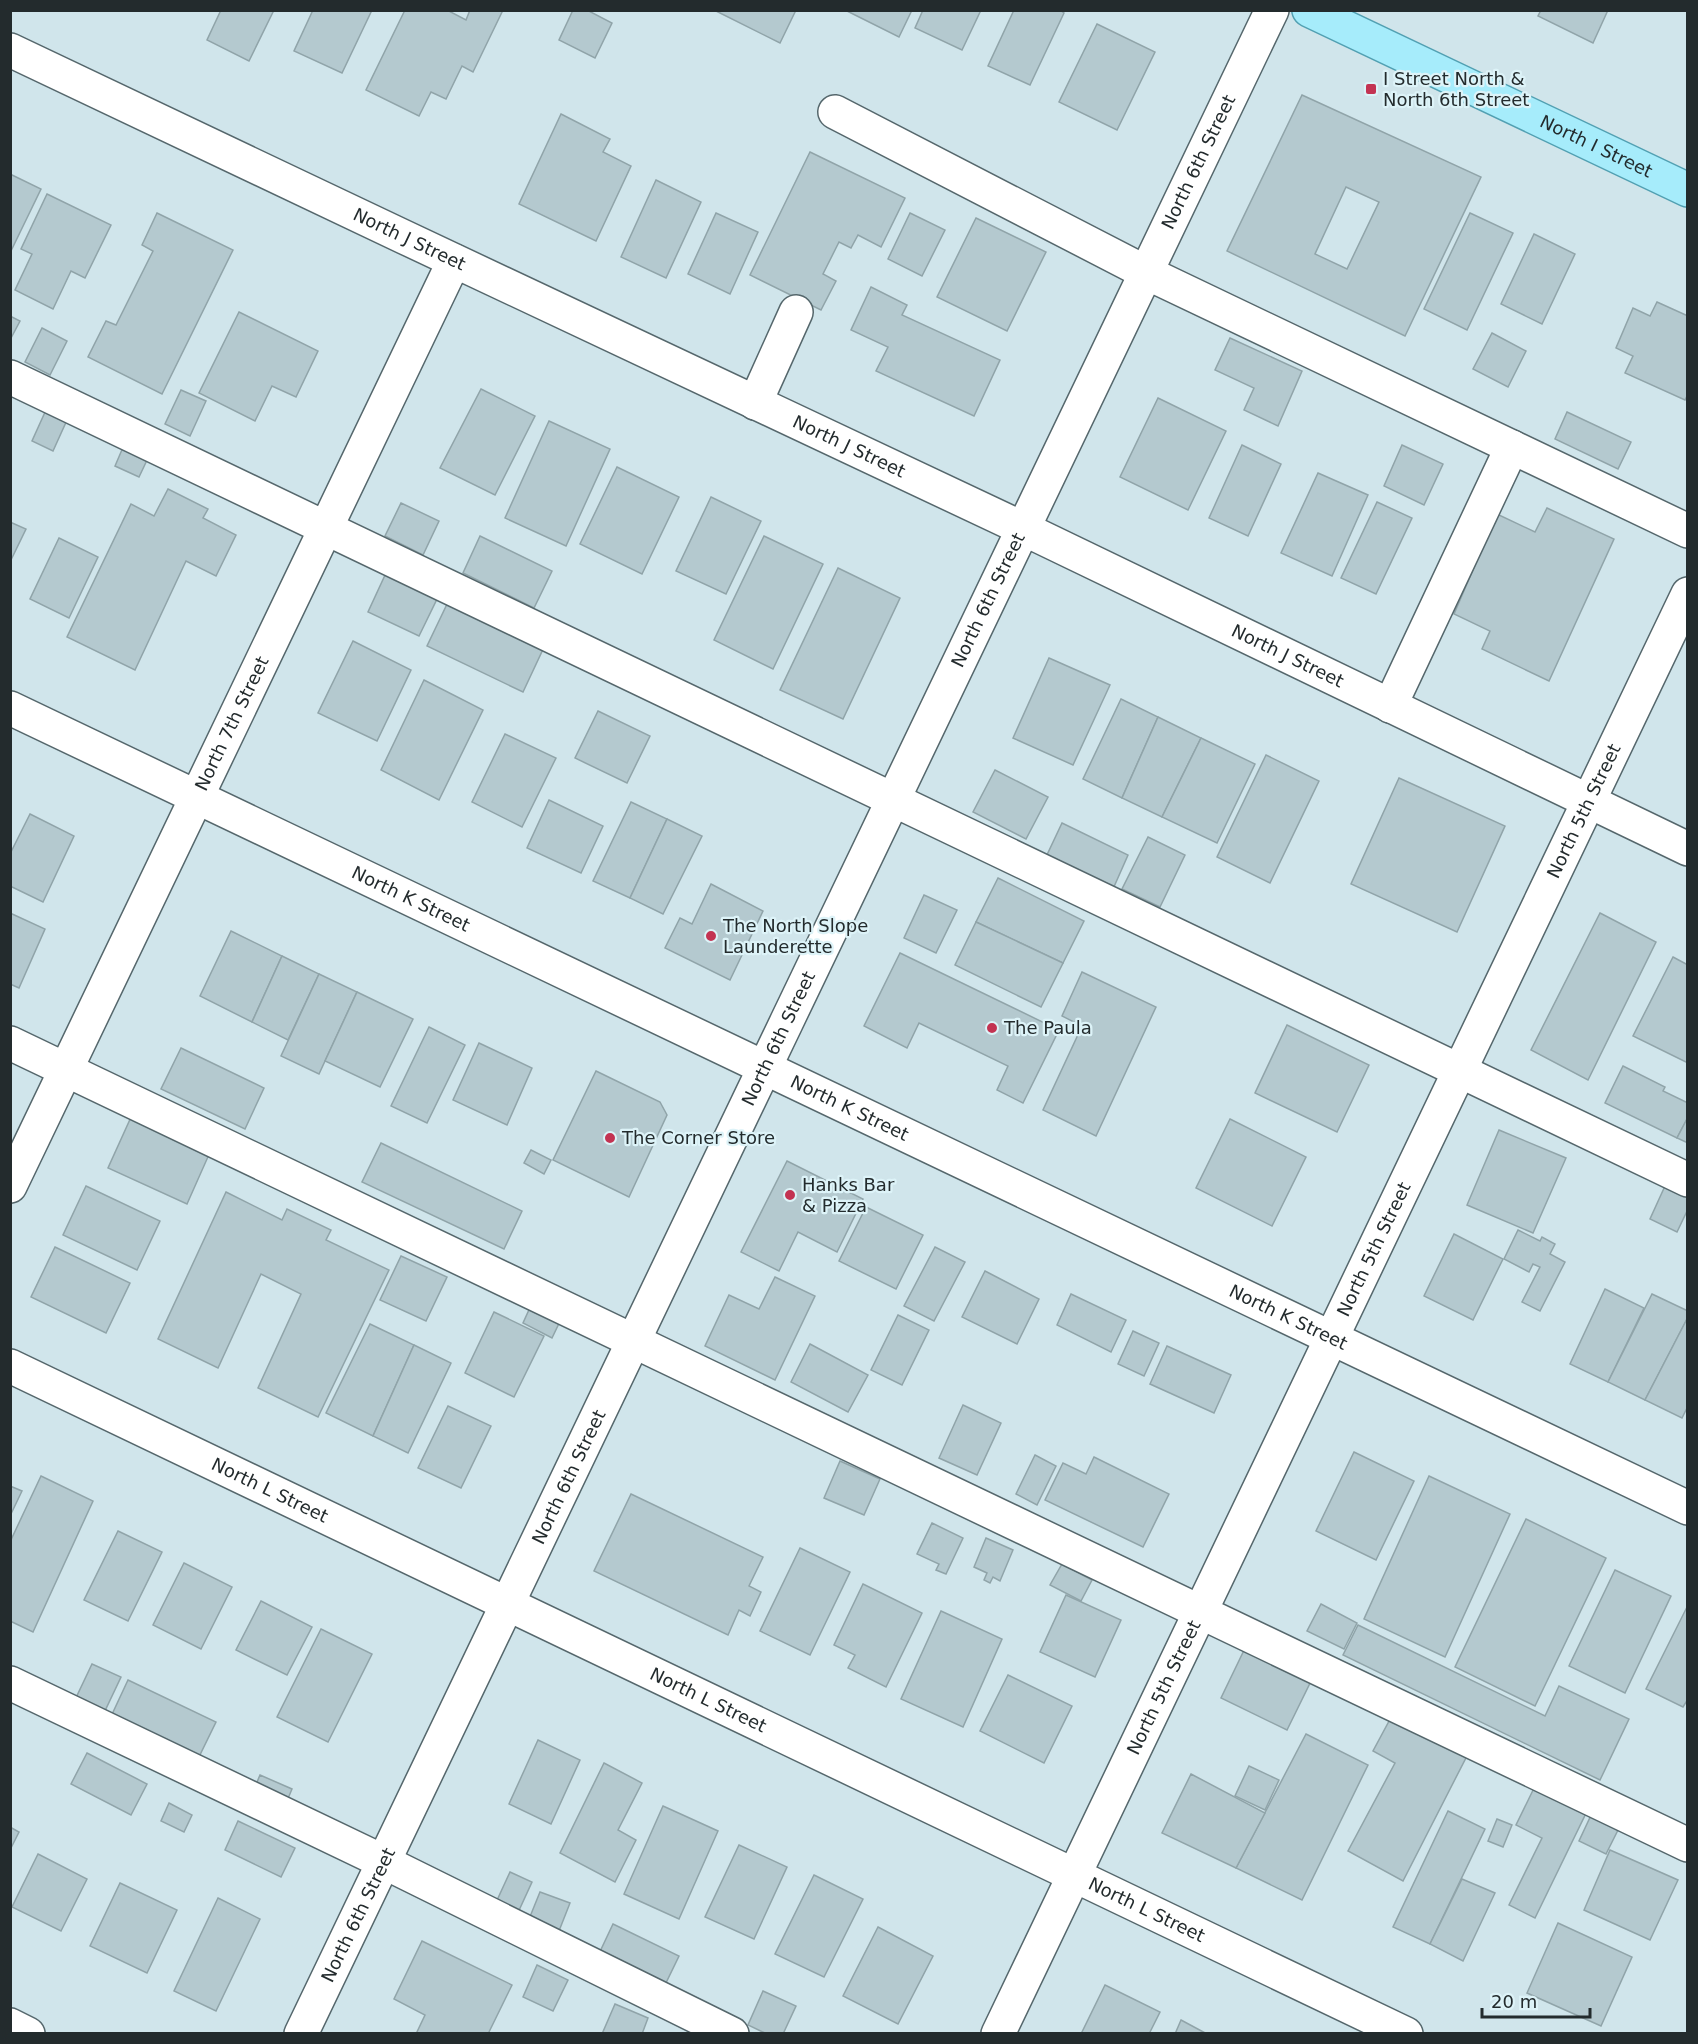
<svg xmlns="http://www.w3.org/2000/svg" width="1698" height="2044" viewBox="0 0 1698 2044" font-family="'DejaVu Sans',sans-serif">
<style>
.building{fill:#b4c9cf;stroke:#90a4a9;stroke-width:1.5;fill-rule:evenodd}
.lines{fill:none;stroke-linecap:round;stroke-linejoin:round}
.minor-casing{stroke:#55676c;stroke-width:36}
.major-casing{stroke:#52a0b2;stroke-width:36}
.minor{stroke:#fff;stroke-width:33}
.major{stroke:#a6ecfb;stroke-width:33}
.poi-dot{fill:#c33352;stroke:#ddf3f8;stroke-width:2}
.labels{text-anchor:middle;stroke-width:4.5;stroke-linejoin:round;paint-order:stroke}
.poi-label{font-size:18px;fill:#232b2d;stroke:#ddf3f8;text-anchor:start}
.street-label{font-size:18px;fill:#232b2d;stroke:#ddf3f8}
</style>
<rect width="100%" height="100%" fill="#d0e5eb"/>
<g class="building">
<polygon points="221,10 274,10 249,61 207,40"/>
<polygon points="313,10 372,10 342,73 294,51"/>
<polygon points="405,10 447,10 466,20 470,10 503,10 473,72 462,66 446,99 431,92 419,116 366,90"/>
<polygon points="573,10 587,10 612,23 595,58 559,40"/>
<polygon points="714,10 796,10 780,43"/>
<polygon points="845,10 912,10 899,37"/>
<polygon points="923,10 981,10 962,50 915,28"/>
<polygon points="1014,10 1060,10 1064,13 1030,85 988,66"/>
<polygon points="1541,10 1608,10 1593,43 1538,16"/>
<polygon points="1097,24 1155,52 1117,130 1059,102"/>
<path d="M1302,95L1481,177L1405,336L1227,251ZM1346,187L1379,202L1347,269L1315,254Z"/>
<polygon points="561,114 610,139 603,152 631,166 596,241 519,204"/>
<polygon points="810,152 905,198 881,247 858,235 851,248 839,242 823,274 836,281 821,310 750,275"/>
<polygon points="10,174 41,189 10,253"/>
<polygon points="656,180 701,202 666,278 621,257"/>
<polygon points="47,194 111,225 85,278 71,271 53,309 15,290 32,254 21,249"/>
<polygon points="157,213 233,250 162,394 88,357 106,321 116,325 153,251 142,245"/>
<polygon points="716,213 758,232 730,294 688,274"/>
<polygon points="910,213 945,230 922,276 888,259"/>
<polygon points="1470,213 1513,233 1467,330 1424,309"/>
<polygon points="976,218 1046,252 1007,331 937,297"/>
<polygon points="1534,234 1575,254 1542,324 1501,304"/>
<polygon points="871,287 907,305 902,315 1000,360 974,416 876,371 888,347 851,330"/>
<polygon points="1657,302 1688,316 1688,394 1685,400 1625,373 1633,356 1616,348 1633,308 1650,316"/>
<polygon points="239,312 318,351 296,397 272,386 255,421 199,393"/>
<polygon points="10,316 20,321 10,340"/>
<polygon points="42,328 67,341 50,375 25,362"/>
<polygon points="1492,333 1526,351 1508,387 1473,369"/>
<polygon points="1230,338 1302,371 1278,426 1244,410 1254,388 1215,370"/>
<polygon points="481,389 535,416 495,495 440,468"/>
<polygon points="181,390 206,401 190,436 165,424"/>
<polygon points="1158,398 1226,431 1188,510 1120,477"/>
<polygon points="46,410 67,420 53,451 32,441"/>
<polygon points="1567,412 1631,442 1618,469 1555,439"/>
<polygon points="549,421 610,449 566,546 505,518"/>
<polygon points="124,445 149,456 139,477 115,466"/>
<polygon points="1242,445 1281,464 1248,536 1209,518"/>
<polygon points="1402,445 1443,464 1424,505 1384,486"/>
<polygon points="617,467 679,497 642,574 580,544"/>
<polygon points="1318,473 1368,495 1332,576 1281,553"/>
<polygon points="168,489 208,509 203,518 236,535 216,576 186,561 135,670 67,637 131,504 154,516"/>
<polygon points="711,497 761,521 726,594 676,571"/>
<polygon points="1377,502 1412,518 1376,594 1341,578"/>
<polygon points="401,503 439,521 423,555 385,536"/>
<polygon points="1547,508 1614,539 1549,681 1482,649 1490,631 1454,614 1497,514 1535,532"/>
<polygon points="10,522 26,529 10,562"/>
<polygon points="480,536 552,571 534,608 463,573"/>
<polygon points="764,536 823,564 773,669 714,640"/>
<polygon points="59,538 98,557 69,618 30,599"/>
<polygon points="838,568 900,598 843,719 780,690"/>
<polygon points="386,573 438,597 419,636 368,612"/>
<polygon points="449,600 545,645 523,692 427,646"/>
<polygon points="353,641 411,670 377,741 318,713"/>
<polygon points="1049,658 1110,685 1073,765 1013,738"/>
<polygon points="424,680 483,710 439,800 381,770"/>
<polygon points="1121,699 1158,717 1122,798 1083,779"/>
<polygon points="598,711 650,736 627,783 575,758"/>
<polygon points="1158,717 1201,738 1162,817 1122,798"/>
<polygon points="505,734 556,758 522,827 472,802"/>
<polygon points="1201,738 1255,764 1217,843 1162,817"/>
<polygon points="1266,755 1319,781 1270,883 1217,857"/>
<polygon points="995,770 1048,797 1026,839 973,812"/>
<polygon points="1399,778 1505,826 1457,932 1351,884"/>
<polygon points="549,800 603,826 581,873 527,848"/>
<polygon points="631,802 667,819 630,898 593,881"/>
<polygon points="30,814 74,836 43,902 10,886 10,854"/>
<polygon points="667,819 702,836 663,914 630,898"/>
<polygon points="1062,823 1128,855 1113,889 1046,857"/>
<polygon points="1148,837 1185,855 1160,907 1122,889"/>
<polygon points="998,878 1084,921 1063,963 976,922"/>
<polygon points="711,884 763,911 730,980 665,948 680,918 692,924"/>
<polygon points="924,895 957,910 936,953 904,938"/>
<polygon points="10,913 45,929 19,988 10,984"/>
<polygon points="1600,913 1656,942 1588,1080 1531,1050"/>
<polygon points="976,922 1063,963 1041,1007 955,965"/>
<polygon points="231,931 282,956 252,1022 200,996"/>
<polygon points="900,953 1059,1030 1023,1103 997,1090 1008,1066 919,1023 907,1048 864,1026"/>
<polygon points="282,956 319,974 288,1040 252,1022"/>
<polygon points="1673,957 1688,965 1688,1063 1633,1036"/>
<polygon points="1082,972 1156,1007 1096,1136 1043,1110 1082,1026 1062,1016"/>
<polygon points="319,974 357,992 319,1074 281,1056"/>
<polygon points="357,992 413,1019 380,1087 325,1061"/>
<polygon points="1287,1025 1369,1065 1337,1132 1255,1093"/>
<polygon points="429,1027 465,1045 427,1123 391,1106"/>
<polygon points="479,1043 532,1068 507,1125 453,1100"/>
<polygon points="181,1048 264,1088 245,1129 161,1089"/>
<polygon points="1623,1066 1665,1087 1663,1091 1688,1103 1688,1117 1677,1138 1605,1103"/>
<polygon points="596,1071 660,1102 667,1115 629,1197 553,1160"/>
<polygon points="132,1115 211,1150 187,1204 108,1168"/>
<polygon points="1688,1117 1688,1143 1677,1138"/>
<polygon points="1230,1119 1306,1157 1272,1226 1196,1188"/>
<polygon points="1499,1130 1566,1158 1533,1233 1467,1205"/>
<polygon points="381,1143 522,1211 504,1249 362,1182"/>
<polygon points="531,1150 551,1160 544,1174 524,1163"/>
<polygon points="787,1161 863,1199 837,1252 798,1232 779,1271 741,1252"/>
<polygon points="86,1186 160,1221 137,1270 63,1235"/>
<polygon points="1665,1186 1688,1197 1688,1209 1677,1232 1650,1219"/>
<polygon points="226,1192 282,1220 287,1209 331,1230 326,1240 389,1270 318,1417 258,1388 301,1294 261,1274 218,1368 158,1339"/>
<polygon points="866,1207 923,1235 896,1289 839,1261"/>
<polygon points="1518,1230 1540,1241 1542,1237 1555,1244 1550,1254 1565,1262 1540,1311 1522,1302 1540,1267 1533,1264 1529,1272 1504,1259"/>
<polygon points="1454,1234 1503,1259 1473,1320 1424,1296"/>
<polygon points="55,1247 130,1283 106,1333 31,1297"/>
<polygon points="935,1247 965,1262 934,1321 904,1306"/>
<polygon points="401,1256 447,1277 426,1321 380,1300"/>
<polygon points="985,1271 1039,1299 1017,1344 962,1317"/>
<polygon points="775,1277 815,1296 775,1380 705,1346 729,1295 759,1309"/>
<polygon points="1605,1289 1644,1308 1608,1382 1570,1364"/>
<polygon points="1071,1294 1126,1320 1111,1352 1057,1325"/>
<polygon points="1652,1294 1688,1311 1688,1317 1645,1400 1608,1382"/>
<polygon points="533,1301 563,1315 552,1338 523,1323"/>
<polygon points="494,1312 544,1336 514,1397 465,1373"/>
<polygon points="898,1315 929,1330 902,1385 871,1370"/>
<polygon points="1688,1317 1688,1406 1682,1418 1645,1400"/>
<polygon points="370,1324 414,1345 373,1436 326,1413"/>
<polygon points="1133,1331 1159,1343 1144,1376 1118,1364"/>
<polygon points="810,1344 868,1375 848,1412 791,1382"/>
<polygon points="414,1345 451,1363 408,1453 373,1436"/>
<polygon points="1167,1346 1231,1375 1214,1413 1150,1384"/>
<polygon points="963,1405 1001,1423 977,1475 939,1458"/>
<polygon points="448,1406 491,1426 461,1488 418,1468"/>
<polygon points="1354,1452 1414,1481 1376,1560 1316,1531"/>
<polygon points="1035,1455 1056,1466 1037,1505 1016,1494"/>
<polygon points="1094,1457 1169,1494 1143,1547 1045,1500 1063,1463 1086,1474"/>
<polygon points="840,1461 880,1479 864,1515 824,1498"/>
<polygon points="41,1476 93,1501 33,1632 10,1621 10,1542"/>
<polygon points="1429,1476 1510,1514 1445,1657 1364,1619"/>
<polygon points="10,1486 22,1491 10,1516"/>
<polygon points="631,1494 763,1557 749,1586 761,1592 750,1616 739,1610 728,1635 594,1571"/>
<polygon points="1526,1519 1606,1558 1535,1706 1455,1667"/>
<polygon points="932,1523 963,1538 946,1574 936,1570 939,1564 917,1554"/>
<polygon points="118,1531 162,1552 128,1621 84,1600"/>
<polygon points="986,1538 1013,1550 1000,1581 993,1577 990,1583 984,1580 987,1573 974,1567"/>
<polygon points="800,1548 850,1572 810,1655 760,1631"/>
<polygon points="184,1563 232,1587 201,1649 153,1625"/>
<polygon points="1062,1564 1092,1580 1081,1601 1050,1585"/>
<polygon points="1615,1570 1671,1596 1625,1693 1569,1666"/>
<polygon points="863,1584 922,1613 886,1687 848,1668 855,1655 834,1645"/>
<polygon points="1066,1595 1121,1620 1095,1677 1040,1652"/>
<polygon points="261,1601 312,1627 287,1675 236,1650"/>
<polygon points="1321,1604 1357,1623 1344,1649 1307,1631"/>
<polygon points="1687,1607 1688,1699 1683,1707 1646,1689"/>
<polygon points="941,1611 1002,1639 963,1727 901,1699"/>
<polygon points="1358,1625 1545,1716 1559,1686 1629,1719 1600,1780 1343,1655"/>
<polygon points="321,1629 372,1654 328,1742 277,1717"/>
<polygon points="1248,1642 1314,1675 1287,1730 1221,1698"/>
<polygon points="92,1664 121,1677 103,1715 74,1702"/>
<polygon points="1008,1675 1072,1706 1044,1763 980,1731"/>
<polygon points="128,1680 216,1722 195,1765 108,1723"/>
<polygon points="1395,1710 1470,1750 1403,1881 1348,1851 1395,1763 1373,1751"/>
<polygon points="1306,1734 1368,1765 1302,1900 1236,1868"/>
<polygon points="538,1740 580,1760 551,1824 509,1804"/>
<polygon points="87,1753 147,1784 131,1815 71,1784"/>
<polygon points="604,1763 642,1783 618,1830 636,1840 615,1882 560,1853"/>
<polygon points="1249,1766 1279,1780 1265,1810 1235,1796"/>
<polygon points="1191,1774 1265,1813 1236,1868 1162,1833"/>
<polygon points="260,1775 292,1789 284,1808 252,1794"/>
<polygon points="1538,1780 1590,1805 1535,1918 1509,1905 1542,1838 1516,1825"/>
<polygon points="169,1803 192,1815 184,1832 161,1821"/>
<polygon points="663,1806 718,1831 679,1919 624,1894"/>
<polygon points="1448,1811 1485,1829 1430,1944 1393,1927"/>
<polygon points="1593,1811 1621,1824 1606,1854 1579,1841"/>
<polygon points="1497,1819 1512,1825 1503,1847 1488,1841"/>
<polygon points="238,1821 295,1848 281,1877 225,1850"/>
<polygon points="10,1827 19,1832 10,1850"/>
<polygon points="739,1845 787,1867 754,1939 705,1917"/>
<polygon points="1610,1850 1678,1880 1650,1940 1584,1910"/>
<polygon points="38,1854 87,1879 61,1931 12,1907"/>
<polygon points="510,1872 532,1882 515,1919 493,1909"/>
<polygon points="814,1875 863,1899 824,1977 775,1954"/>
<polygon points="1462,1879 1495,1893 1463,1961 1430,1944"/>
<polygon points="120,1883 177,1910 147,1973 90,1946"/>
<polygon points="540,1892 570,1903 557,1936 527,1924"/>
<polygon points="218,1898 260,1919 216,2011 174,1991"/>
<polygon points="1558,1923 1632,1957 1601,2026 1527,1993"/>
<polygon points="613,1924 679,1956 663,1989 597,1958"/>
<polygon points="878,1927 933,1956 898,2024 843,1996"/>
<polygon points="422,1941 512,1985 488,2034 416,2034 425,2015 394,1999"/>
<polygon points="537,1965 568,1980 553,2011 523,1997"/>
<polygon points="1105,1985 1160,2012 1149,2034 1081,2034"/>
<polygon points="763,1991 796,2006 783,2034 767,2034 748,2025"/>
<polygon points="615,2004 648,2018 642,2034 602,2034"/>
<polygon points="1181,2020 1207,2034 1175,2034"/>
</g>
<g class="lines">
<defs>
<g id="minor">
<path id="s1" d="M10,50L404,237L1022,528L1688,849"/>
<polyline points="835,112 1145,272 1688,531"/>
<polyline points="10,377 1688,1180"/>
<polyline points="755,403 796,312"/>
<polyline points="1390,706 1512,447"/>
<path id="s2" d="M10,708L1688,1508"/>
<polyline points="10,1043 1688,1845"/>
<path id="s3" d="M10,1186L454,261"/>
<path id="s4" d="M10,1366L1406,2034"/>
<polyline points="10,1683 384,1862 732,2034"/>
<polyline points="10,2025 28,2034"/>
<path id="s5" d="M301,2034C627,1360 946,684 1272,10"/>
<path id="s6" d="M998,2034L1688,594"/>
</g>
<g id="major">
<path id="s7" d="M1309,10L1688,190"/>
</g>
</defs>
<use href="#minor" class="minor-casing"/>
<use href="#major" class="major-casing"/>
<use href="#minor" class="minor"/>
<use href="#major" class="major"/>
</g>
<g class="poi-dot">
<rect x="1365" y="83" width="12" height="12" rx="3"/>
<circle cx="711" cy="936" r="6"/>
<circle cx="992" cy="1028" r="6"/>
<circle cx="610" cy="1138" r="6"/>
<circle cx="790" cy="1195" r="6"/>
</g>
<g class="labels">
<g class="poi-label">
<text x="1383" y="85">I Street North &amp;<tspan x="1383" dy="21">North 6th Street</tspan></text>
<text x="723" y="932">The North Slope<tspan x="723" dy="21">Launderette</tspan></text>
<text x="1004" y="1034">The Paula</text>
<text x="622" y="1144">The Corner Store</text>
<text x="802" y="1191">Hanks Bar<tspan x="802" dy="21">&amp; Pizza</tspan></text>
</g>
<g class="street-label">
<text dy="6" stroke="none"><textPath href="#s7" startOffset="318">North I Street</textPath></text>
<text dy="6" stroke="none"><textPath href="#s5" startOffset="2076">North 6th Street</textPath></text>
<text dy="6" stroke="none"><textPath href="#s1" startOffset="442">North J Street</textPath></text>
<text dy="6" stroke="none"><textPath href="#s1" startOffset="928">North J Street</textPath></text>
<text dy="6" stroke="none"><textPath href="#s5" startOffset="1590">North 6th Street</textPath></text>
<text dy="6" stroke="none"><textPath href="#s1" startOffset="1414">North J Street</textPath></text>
<text dy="6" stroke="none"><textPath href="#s3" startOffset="513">North 7th Street</textPath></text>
<text dy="6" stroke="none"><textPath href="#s6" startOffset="1356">North 5th Street</textPath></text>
<text dy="6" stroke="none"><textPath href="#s2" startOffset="444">North K Street</textPath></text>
<text dy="6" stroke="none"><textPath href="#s5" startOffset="1104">North 6th Street</textPath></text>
<text dy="6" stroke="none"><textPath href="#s2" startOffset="930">North K Street</textPath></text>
<text dy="6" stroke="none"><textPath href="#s6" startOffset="870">North 5th Street</textPath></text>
<text dy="6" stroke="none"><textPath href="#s2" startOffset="1416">North K Street</textPath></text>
<text dy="6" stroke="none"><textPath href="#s5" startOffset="618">North 6th Street</textPath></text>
<text dy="6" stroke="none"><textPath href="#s4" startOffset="288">North L Street</textPath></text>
<text dy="6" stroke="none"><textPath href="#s6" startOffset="384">North 5th Street</textPath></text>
<text dy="6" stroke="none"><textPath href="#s4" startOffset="774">North L Street</textPath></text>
<text dy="6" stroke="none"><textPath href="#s4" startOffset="1260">North L Street</textPath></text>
<text dy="6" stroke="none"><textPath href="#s5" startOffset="132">North 6th Street</textPath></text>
</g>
</g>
<rect width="1698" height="2044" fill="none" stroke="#232b2d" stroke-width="24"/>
<path d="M1482 2008v9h108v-9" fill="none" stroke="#232b2d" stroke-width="3"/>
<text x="1491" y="2008" font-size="18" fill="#232b2d" stroke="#ddf3f8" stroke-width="4.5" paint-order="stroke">20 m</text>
</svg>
